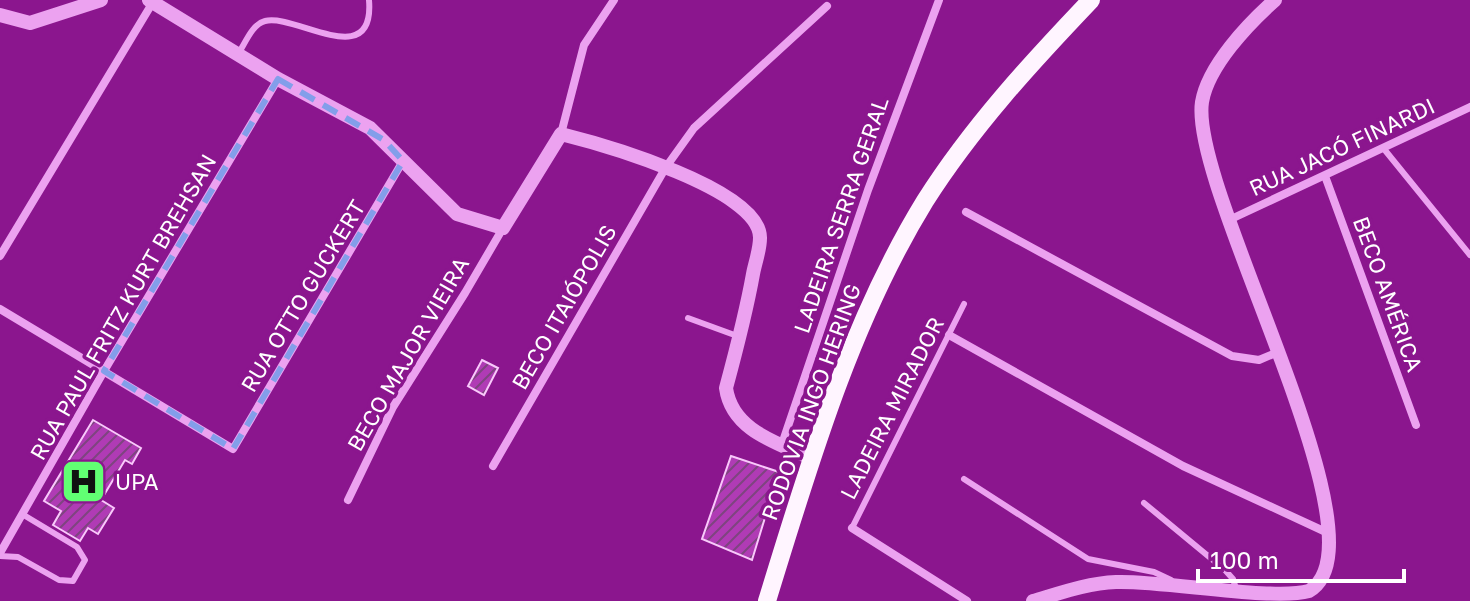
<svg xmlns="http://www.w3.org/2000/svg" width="1470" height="601" viewBox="0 0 1470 601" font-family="'Golos Text',sans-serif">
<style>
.building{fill:url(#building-hatch);stroke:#f9c9fb;stroke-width:2}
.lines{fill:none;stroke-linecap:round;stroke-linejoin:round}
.service{stroke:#eca2f0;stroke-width:6}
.minor{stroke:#eca2f0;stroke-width:8}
.tertiary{stroke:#eca2f0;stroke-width:14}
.trunk{stroke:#fff5ff;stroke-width:18}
.marked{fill:none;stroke:#839eea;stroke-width:6;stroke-dasharray:16 10;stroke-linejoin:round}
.labels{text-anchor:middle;stroke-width:7;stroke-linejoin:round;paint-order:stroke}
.street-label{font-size:22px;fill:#fff;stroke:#8b168e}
.poi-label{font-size:22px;fill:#fff;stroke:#8b168e;text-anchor:start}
</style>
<defs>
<pattern id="building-hatch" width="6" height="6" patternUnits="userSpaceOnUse" patternTransform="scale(2)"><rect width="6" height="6" fill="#b03bb5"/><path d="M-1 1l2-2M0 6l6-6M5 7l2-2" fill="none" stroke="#7e4480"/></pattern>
</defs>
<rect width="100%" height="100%" fill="#8b168e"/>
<g class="building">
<polygon points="482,360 498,368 484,395 468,386"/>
<polygon points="93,420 141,448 132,464 125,460 101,500 114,508 98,534 88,528 80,541 53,525 61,511 44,501"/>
<polygon points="731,456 779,472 752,560 702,539"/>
</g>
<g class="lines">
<g class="service">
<path d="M238,54C245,44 252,24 265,21C295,13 375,73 369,0"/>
<polyline points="1384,149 1470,255"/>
<polyline points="688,318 740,337"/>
<polyline points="964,479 1088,559 1154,572 1171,580"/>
<polyline points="1144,503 1225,570 1233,579 1237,592"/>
<polyline points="852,528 964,304"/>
<polyline points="0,556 18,557 59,580 73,581 85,560 77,547 22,514"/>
</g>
<g class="minor">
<polyline points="561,134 584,45 614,0"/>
<polyline points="1325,176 1416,425"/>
<polyline points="966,212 1232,356 1259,360 1278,352"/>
<polyline points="1229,220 1470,107"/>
<polyline points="0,256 153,2"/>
<polyline points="0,309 233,449 403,161"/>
<polyline points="949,335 1183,466 1328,533"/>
<polyline points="782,444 868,190 939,0"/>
<polyline points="493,466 666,167 694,128 827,6"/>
<polyline points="348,500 393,407 465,293 503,228"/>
<polyline points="852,528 967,601"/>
<polyline points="0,553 104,371 278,79"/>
</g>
<g class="tertiary">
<path d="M149,0L278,79L370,128L457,214L503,228L561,134C601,144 761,189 760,238C760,250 755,263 753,274C746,313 736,351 726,388C732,431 778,443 813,459"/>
<polyline points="0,15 30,23 101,0"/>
<path d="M1033,601C1060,593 1088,583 1116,582C1161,580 1273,601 1309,591C1392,542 1189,190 1202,102C1208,66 1248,24 1275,0"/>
</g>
<path class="trunk" d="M767,601C809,465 850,323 925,201C972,127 1031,63 1091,0"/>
</g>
<path class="marked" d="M278,79L384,140L403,161L233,449L104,371Z"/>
<defs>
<symbol id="hospital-square" viewBox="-11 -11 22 22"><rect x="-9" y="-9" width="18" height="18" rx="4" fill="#61ff73" stroke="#8b168e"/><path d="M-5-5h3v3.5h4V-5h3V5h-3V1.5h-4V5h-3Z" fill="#111"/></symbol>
</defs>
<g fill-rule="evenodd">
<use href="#hospital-square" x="58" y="456" width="51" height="51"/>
</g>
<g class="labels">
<g class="street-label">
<text transform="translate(1342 147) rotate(-25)" y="8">RUA JACÓ FINARDI</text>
<text transform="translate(841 215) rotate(-71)" y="8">LADEIRA SERRA GERAL</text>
<text transform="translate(1388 294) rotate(70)" y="8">BECO AMÉRICA</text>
<text transform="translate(303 296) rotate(-59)" y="8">RUA OTTO GUCKERT</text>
<text transform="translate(123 307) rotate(-60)" y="8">RUA PAUL FRITZ KURT BREHSAN</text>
<text transform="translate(564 307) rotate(-60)" y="8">BECO ITAIÓPOLIS</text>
<text transform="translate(408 354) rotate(-60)" y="8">BECO MAJOR VIEIRA</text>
<text transform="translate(811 402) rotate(-70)" y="8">RODOVIA INGO HERING</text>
<text transform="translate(892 408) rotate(-63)" y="8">LADEIRA MIRADOR</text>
</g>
<g class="poi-label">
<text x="115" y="490">UPA</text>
</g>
</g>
<path d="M1198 569v12h206v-12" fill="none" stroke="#ffffff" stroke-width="4"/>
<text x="1210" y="569" font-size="24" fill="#ffffff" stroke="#8b168e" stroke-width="6" paint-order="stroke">100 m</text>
</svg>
